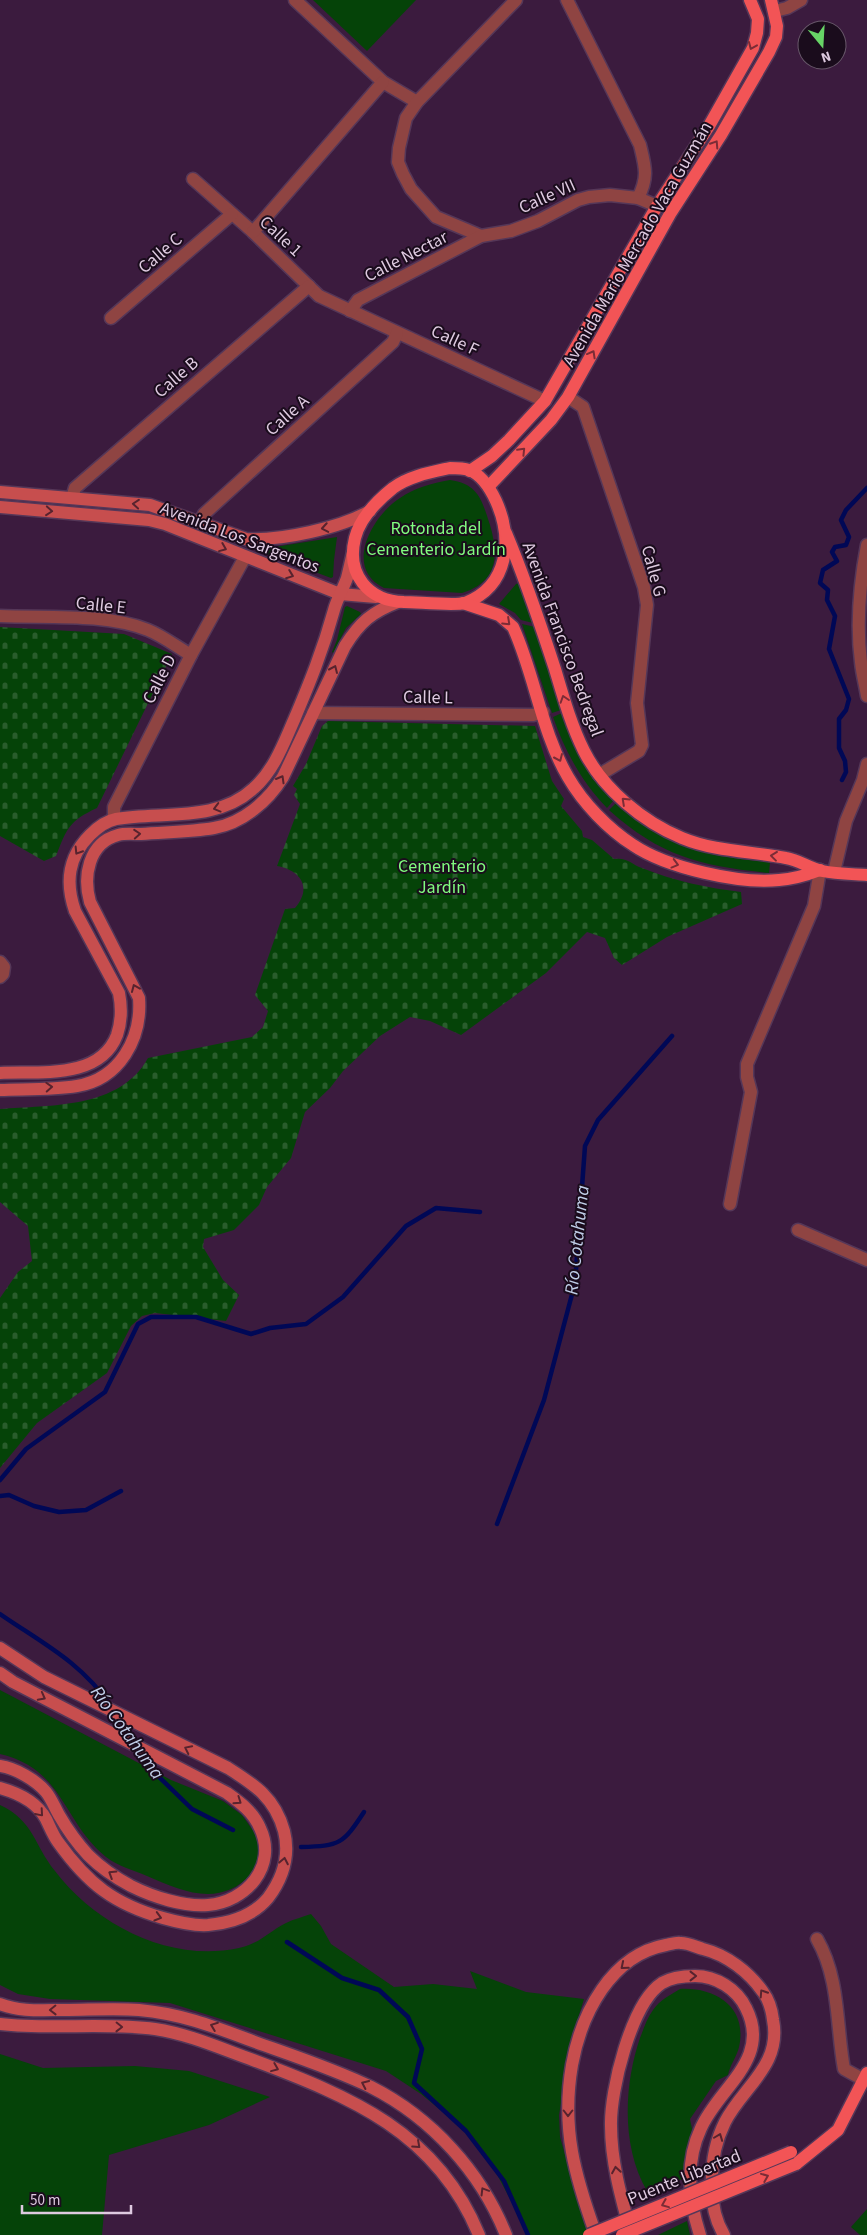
<svg xmlns="http://www.w3.org/2000/svg" width="867" height="2235" viewBox="0 0 867 2235" font-family="'Source Sans 3',sans-serif">
<style>
.green{fill:#054308}
.cemetery{fill:url(#cemetery-stones)}
.lines{fill:none;stroke-linecap:round;stroke-linejoin:round}
.stream{stroke:#000856;stroke-width:4.5}
.minor-casing{stroke:#553758;stroke-width:15}
.secondary-casing{stroke:#553758;stroke-width:15}
.primary-casing{stroke:#553758;stroke-width:15}
.minor{stroke:#8f4442;stroke-width:12}
.secondary{stroke:#c74e4e;stroke-width:12}
.primary{stroke:#f25456;stroke-width:12}
.primary-bridge-casing{stroke:#553758;stroke-width:15;stroke-linecap:butt}
.primary-bridge{stroke:#f25456;stroke-width:12}
.oneway{stroke:#7b2c36}
.oneway2{stroke:#57232e}
.labels{text-anchor:middle;stroke-width:4;stroke-linejoin:round;paint-order:stroke}
.street-label{font-size:18px;fill:#decae0;stroke:#1a0c1c}
.park-label{font-size:18px;fill:#81fc7f;stroke:#1a0c1c}
.water-label{font-size:19px;font-style:italic;fill:#c0cee8;stroke:#1a0c1c}
</style>
<defs>
<pattern id="cemetery-stones" width="16" height="16" patternUnits="userSpaceOnUse" patternTransform="scale(1.25)"><rect width="16" height="16" fill="#054308"/><path d="M2 7V4a2 2 0 0 1 4 0v3zM10 15v-3a2 2 0 0 1 4 0v3z" fill="#295d2c"/></pattern>
</defs>
<rect width="100%" height="100%" fill="#3b1b3e"/>
<g class="green">
<polygon points="313,0 416,0 367,51"/>
<path d="M450,480C479,484 482,501 490,525C499,556 498,582 462,593L384,588C343,568 372,516 400,498C414,488 432,483 450,480Z"/>
<polygon points="337,537 334,560 333,577 331,578 262,552 262,549"/>
<polygon points="519,583 520,585 533,623 521,620 515,613 499,604 516,584"/>
<polygon points="347,606 360,612 361,614 346,628 333,653 332,652 337,640 345,607"/>
<polygon points="522,624 535,627 561,710 552,713"/>
<path d="M562,713C573,745 591,776 614,800L607,808C581,781 565,751 553,717Z"/>
<path d="M616,803C667,847 705,857 770,862L769,873C702,866 661,857 609,810Z"/>
<path d="M0,1690L171,1780L223,1801L242,1815L254,1832L262,1853C259,1859 257,1868 252,1873C221,1908 183,1892 147,1876C133,1870 118,1866 106,1857C62,1821 64,1769 0,1754Z"/>
<path d="M0,1805C34,1821 34,1845 55,1871C96,1925 170,1963 239,1948C261,1943 268,1932 286,1923C294,1919 303,1917 311,1914L321,1926L331,1944L394,1987L433,1984L477,1989L470,1971L526,1992L584,1999L571,2041L559,2115L560,2137L579,2204L595,2235H529L491,2163L470,2134L421,2094L386,2071L170,2003L50,1999L18,1994L0,1985Z"/>
<path d="M680,1989C715,1987 748,2007 739,2047C737,2056 730,2065 728,2075L716,2081L690,2119L692,2129L686,2153L685,2178L647,2191C621,2146 624,2085 640,2038C644,2028 647,2018 653,2010C660,2000 670,1995 680,1989Z"/>
<polygon points="0,2054 43,2068 135,2066 189,2071 270,2097 209,2125 109,2155 102,2235 0,2235"/>
<polygon points="867,2209 867,2235 860,2235 851,2227"/>
<polygon points="687,2221 690,2235 658,2235"/>
</g>
<g class="cemetery">
<path d="M0,627L124,634L172,654L97,808C69,821 67,828 56,856L44,861L0,836Z"/>
<path d="M328,721L535,726L552,781L564,799L561,806L582,831L583,837L592,840L614,859C627,857 631,864 642,868C674,881 708,888 741,892L742,904L667,937L622,965L614,958L605,938L587,932L546,973L461,1035L430,1021L410,1017L380,1036L343,1071L330,1088L305,1112L291,1158L267,1187L259,1205L234,1230L204,1239L203,1247L223,1280L239,1295L226,1321L155,1313L142,1316L131,1326L107,1373L37,1423L0,1468V1298L18,1272L32,1261L28,1226L0,1202V1109C50,1105 120,1109 148,1058L252,1037L263,1027L268,1011L255,995L285,909L295,908C313,887 300,870 277,866L300,804L294,795L297,789L293,786L306,764L322,726Z"/>
</g>
<g class="lines">
<g class="stream">
<polyline points="842,780 846,772 845,761 839,748 839,719 846,710 849,699 829,649 835,616 827,600 828,590 820,583 823,570 837,561 832,552 835,547 846,545 849,537 841,520 846,510 867,488"/>
<polyline points="0,1480 26,1449 105,1392 138,1324 151,1317 196,1317 251,1334 270,1328 306,1324 343,1297 406,1226 436,1208 480,1212"/>
<polyline points="0,1496 9,1495 34,1506 59,1512 86,1510 121,1491"/>
<polyline points="497,1524 544,1400 575,1283 585,1146 598,1120 672,1036"/>
<path d="M0,1614C42,1643 81,1662 110,1705"/>
<polyline points="119,1718 134,1741"/>
<polyline points="142,1753 157,1775 192,1809 233,1830"/>
<path d="M301,1847C340,1846 343,1844 364,1812"/>
<polyline points="287,1942 342,1978 379,1990 408,2017 422,2049 414,2083 466,2131 504,2181 528,2235"/>
</g>
<defs>
<g id="minor">
<polyline points="295,0 383,82 417,102"/>
<path d="M567,0L640,145C645,166 649,177 638,198"/>
<polyline points="775,11 787,8 801,0"/>
<polyline points="193,179 253,232 319,296 545,401"/>
<polyline points="253,232 383,82"/>
<polyline points="481,236 436,217 411,189 403,174 398,162 399,148 406,118 417,102 516,0"/>
<polyline points="350,311 358,300 481,236 511,231 538,221 578,200 589,197 610,195 638,198 657,206"/>
<polyline points="111,318 232,214"/>
<polyline points="568,397 583,407 644,587 647,605 637,703 642,745 639,751 599,775"/>
<polyline points="72,498 75,488 309,286"/>
<polyline points="200,522 204,514 393,342 397,333"/>
<path d="M867,545C860,582 856,624 861,662C862,673 865,684 867,696"/>
<path d="M0,616C47,618 105,613 148,630C163,636 177,647 191,655"/>
<polyline points="313,713 533,715 543,712"/>
<polyline points="114,819 114,807 191,655 245,557"/>
<polyline points="834,872 846,821 863,780 867,764"/>
<polyline points="0,962 4,967 3,974 0,977"/>
<polyline points="730,1204 751,1092 747,1077 747,1064 814,906 820,870"/>
<polyline points="798,1230 867,1260"/>
<path d="M817,1939C840,1979 836,2025 844,2069L864,2080"/>
</g>
<g id="secondary">
<path d="M0,492L150,505L246,539C281,541 340,528 370,511"/>
<polyline points="0,507 149,520 165,524 340,594 376,597"/>
<path d="M0,1073C39,1071 100,1080 117,1035C122,1020 122,1008 119,993L75,911C65,882 68,857 90,835C97,828 106,821 116,819C161,811 217,823 254,788C274,770 283,745 294,720C310,682 323,650 334,610C337,599 343,589 347,578C349,570 351,561 353,552"/>
<path d="M0,1090C25,1089 52,1090 77,1086C120,1079 142,1038 139,998L90,902C83,877 88,843 118,835C125,833 134,834 141,834C165,832 190,832 214,828C243,823 268,801 283,777L345,646C360,622 372,612 398,602"/>
<path d="M0,1648L44,1677L228,1768C255,1785 275,1798 284,1831C290,1855 283,1878 268,1898C253,1916 230,1923 208,1925C193,1926 177,1922 163,1918C114,1904 88,1884 58,1842C53,1835 50,1827 46,1819C37,1802 18,1793 0,1788"/>
<path d="M0,1673L13,1682L227,1793C241,1803 253,1812 260,1828C278,1866 246,1902 208,1905C184,1907 153,1897 131,1886C116,1878 100,1867 88,1855C77,1843 67,1829 59,1815C55,1808 51,1798 46,1792C36,1780 15,1768 0,1766"/>
<path d="M0,2004C20,2012 42,2010 64,2010C88,2010 115,2008 139,2010C183,2014 215,2027 255,2042C294,2056 334,2069 371,2087C432,2118 481,2172 506,2235"/>
<path d="M0,2024C52,2030 104,2022 155,2029C189,2034 222,2049 253,2060C351,2097 437,2132 479,2235"/>
<path d="M630,2230C621,2197 611,2161 611,2126C610,2091 631,2003 662,1983C672,1977 683,1976 695,1976C716,1976 737,1989 746,2008C772,2059 719,2087 701,2128C685,2162 689,2201 700,2235"/>
<path d="M596,2235C575,2176 561,2129 572,2065C581,2014 611,1955 666,1945C671,1944 677,1942 681,1943C688,1943 696,1947 703,1949C727,1955 749,1972 763,1992C769,2000 772,2011 773,2020C782,2065 743,2087 725,2122C714,2144 711,2165 712,2188C712,2205 715,2220 724,2235"/>
</g>
<g id="primary">
<path d="M450,468C457,468 463,468 469,470C482,475 490,488 496,501C513,539 509,586 465,603C454,606 417,602 404,602C368,601 346,574 355,538C360,518 378,500 393,488C409,476 432,472 450,468Z"/>
<polyline points="470,471 492,456 509,440 545,401 657,206 709,126 753,48 757,33 758,19 750,0"/>
<polyline points="489,486 551,420 568,397 670,214 721,135 769,52 776,37 777,26 771,0"/>
<path d="M506,533C525,578 540,623 555,669C563,696 571,725 584,751C603,789 643,822 682,838C716,852 751,851 786,858C799,860 809,868 822,871C836,874 852,874 867,875"/>
<path d="M463,603L499,615L513,627C535,675 541,731 568,777C583,803 608,829 633,845C667,868 739,884 779,880C794,879 807,875 820,870"/>
<polyline points="796,2164 838,2130 867,2073"/>
</g>
</defs>
<use href="#minor" class="minor-casing"/>
<use href="#secondary" class="secondary-casing"/>
<use href="#primary" class="primary-casing"/>
<use href="#minor" class="minor"/>
<use href="#secondary" class="secondary"/>
<use href="#primary" class="primary"/>
<defs>
<g id="primary-bridge">
<polyline points="589,2235 791,2152"/>
<polyline points="622,2235 796,2164"/>
</g>
</defs>
<use href="#primary-bridge" class="primary-bridge-casing"/>
<use href="#primary-bridge" class="primary-bridge"/>
</g>
<defs><path id="oneway-chevron" d="M-2-3.5L2.5 0L-2 3.5" fill="none" stroke-width="1.6" stroke-linecap="round" stroke-linejoin="round" transform="scale(1.25)"/></defs>
<g class="oneway">
<use href="#oneway-chevron" transform="translate(752 46) rotate(113)"/>
<use href="#oneway-chevron" transform="translate(715 144) rotate(-57)"/>
<use href="#oneway-chevron" transform="translate(592 354) rotate(-61)"/>
<use href="#oneway-chevron" transform="translate(522 451) rotate(-46)"/>
<use href="#oneway-chevron" transform="translate(507 622) rotate(43)"/>
<use href="#oneway-chevron" transform="translate(564 699) rotate(-108)"/>
<use href="#oneway-chevron" transform="translate(559 758) rotate(66)"/>
<use href="#oneway-chevron" transform="translate(625 801) rotate(-137)"/>
<use href="#oneway-chevron" transform="translate(774 856) rotate(-173)"/>
<use href="#oneway-chevron" transform="translate(675 864) rotate(15)"/>
<use href="#oneway-chevron" transform="translate(765 2177) rotate(-22)"/>
<use href="#oneway-chevron" transform="translate(665 2204) rotate(158)"/>
</g>
<g class="oneway2">
<use href="#oneway-chevron" transform="translate(136 504) rotate(-175)"/>
<use href="#oneway-chevron" transform="translate(49 511) rotate(5)"/>
<use href="#oneway-chevron" transform="translate(325 528) rotate(170)"/>
<use href="#oneway-chevron" transform="translate(223 548) rotate(22)"/>
<use href="#oneway-chevron" transform="translate(290 575) rotate(21)"/>
<use href="#oneway-chevron" transform="translate(334 669) rotate(-66)"/>
<use href="#oneway-chevron" transform="translate(281 779) rotate(-60)"/>
<use href="#oneway-chevron" transform="translate(217 808) rotate(165)"/>
<use href="#oneway-chevron" transform="translate(137 834) rotate(-4)"/>
<use href="#oneway-chevron" transform="translate(78 851) rotate(122)"/>
<use href="#oneway-chevron" transform="translate(135 988) rotate(-113)"/>
<use href="#oneway-chevron" transform="translate(49 1087) rotate(-3)"/>
<use href="#oneway-chevron" transform="translate(42 1697) rotate(28)"/>
<use href="#oneway-chevron" transform="translate(188 1749) rotate(-154)"/>
<use href="#oneway-chevron" transform="translate(238 1801) rotate(35)"/>
<use href="#oneway-chevron" transform="translate(40 1813) rotate(49)"/>
<use href="#oneway-chevron" transform="translate(284 1861) rotate(-79)"/>
<use href="#oneway-chevron" transform="translate(112 1874) rotate(-148)"/>
<use href="#oneway-chevron" transform="translate(158 1917) rotate(16)"/>
<use href="#oneway-chevron" transform="translate(624 1966) rotate(140)"/>
<use href="#oneway-chevron" transform="translate(693 1976)"/>
<use href="#oneway-chevron" transform="translate(763 1993) rotate(-123)"/>
<use href="#oneway-chevron" transform="translate(53 2010) rotate(179)"/>
<use href="#oneway-chevron" transform="translate(214 2026) rotate(-159)"/>
<use href="#oneway-chevron" transform="translate(119 2027) rotate(1)"/>
<use href="#oneway-chevron" transform="translate(275 2068) rotate(22)"/>
<use href="#oneway-chevron" transform="translate(365 2084) rotate(-155)"/>
<use href="#oneway-chevron" transform="translate(568 2113) rotate(90)"/>
<use href="#oneway-chevron" transform="translate(719 2137) rotate(-69)"/>
<use href="#oneway-chevron" transform="translate(417 2145) rotate(42)"/>
<use href="#oneway-chevron" transform="translate(616 2170) rotate(-99)"/>
<use href="#oneway-chevron" transform="translate(484 2191) rotate(-121)"/>
</g>
<g class="labels">
<g class="street-label">
<text transform="translate(547 196) rotate(-24)" y="6">Calle VII</text>
<text transform="translate(281 236) rotate(43)" y="6">Calle 1</text>
<text transform="translate(637 244) rotate(-60)" y="6">Avenida Mario Mercado Vaca Guzmán</text>
<text transform="translate(160 253) rotate(-41)" y="6">Calle C</text>
<text transform="translate(406 256) rotate(-27)" y="6">Calle Nectar</text>
<text transform="translate(455 340) rotate(25)" y="6">Calle F</text>
<text transform="translate(176 377) rotate(-41)" y="6">Calle B</text>
<text transform="translate(287 415) rotate(-42)" y="6">Calle A</text>
<text transform="translate(240 537) rotate(21)" y="6">Avenida Los Sargentos</text>
<text transform="translate(654 571) rotate(75)" y="6">Calle G</text>
<text transform="translate(101 605) rotate(6)" y="6">Calle E</text>
<text transform="translate(563 639) rotate(70)" y="6">Avenida Francisco Bedregal</text>
<text transform="translate(159 679) rotate(-63)" y="6">Calle D</text>
<text transform="translate(428 697) rotate(1)" y="6">Calle L</text>
<text transform="translate(684 2177) rotate(-22)" y="6">Puente Libertad</text>
</g>
<g class="park-label">
<text x="436" y="534">Rotonda del<tspan x="436" dy="21">Cementerio Jardín</tspan></text>
<text x="442" y="872">Cementerio<tspan x="442" dy="21">Jardín</tspan></text>
</g>
<g class="water-label">
<text transform="translate(576 1240) rotate(-84)" y="7">Río Cotahuma</text>
<text transform="translate(128 1732) rotate(54)" y="7">Río Cotahuma</text>
</g>
</g>
<g transform="translate(822 45) rotate(162)"><circle r="24" fill="#1a0c1c" stroke="#68586a"/>
<path d="M0-4L9 19L0 12L-9 19Z" fill="#67d466"/>
<text y="-8" font-size="14" font-weight="bold" text-anchor="middle" fill="#decae0">N</text>
</g>
<path d="M22 2205v8h109v-8" fill="none" stroke="#decae0" stroke-width="2.5"/>
<text x="30" y="2205" font-size="15" fill="#decae0" stroke="#1a0c1c" stroke-width="4" paint-order="stroke">50 m</text>
</svg>
